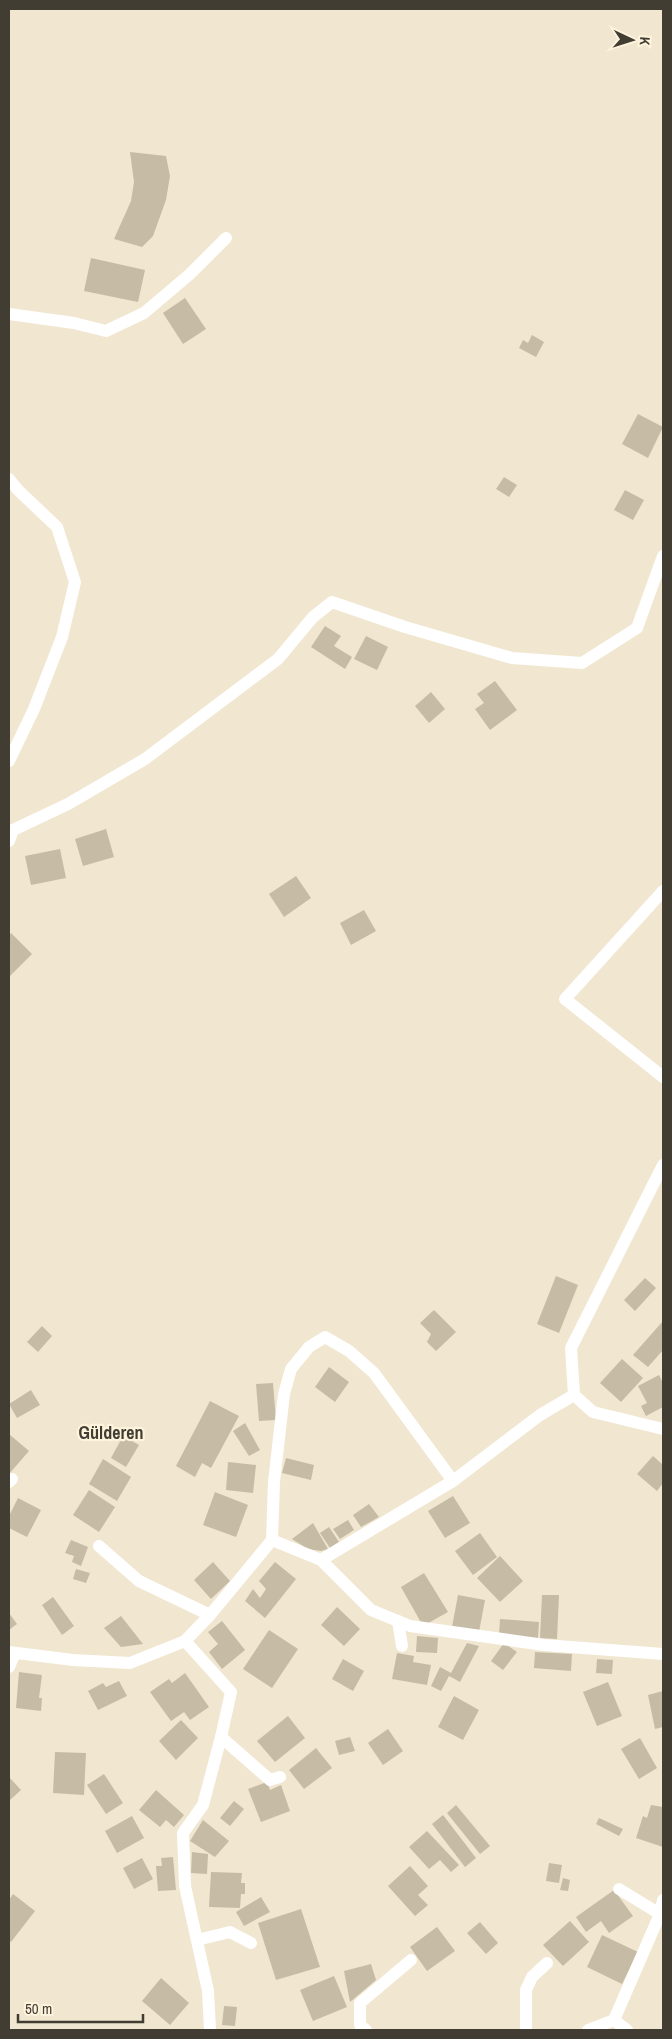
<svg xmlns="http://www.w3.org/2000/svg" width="672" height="2039" viewBox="0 0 672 2039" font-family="'Archivo Narrow',sans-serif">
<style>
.building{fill:#c6bca6}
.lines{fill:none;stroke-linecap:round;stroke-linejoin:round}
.street{stroke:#fff;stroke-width:12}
.labels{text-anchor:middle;stroke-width:4.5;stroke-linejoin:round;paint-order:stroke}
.quarter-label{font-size:18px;font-weight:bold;fill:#413d33;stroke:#fef3dc}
</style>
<rect width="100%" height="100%" fill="#f1e6cf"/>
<g class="building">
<polygon points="130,152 166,156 170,176 166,200 153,236 142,247 114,239 131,201 134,182"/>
<polygon points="91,258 145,270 138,302 84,291"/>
<polygon points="185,298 206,329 183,344 163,313"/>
<polygon points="532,335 544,342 536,357 519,348 523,340 528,343"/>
<polygon points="638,414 663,427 648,458 622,444"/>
<polygon points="504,477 517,485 509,497 496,489"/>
<polygon points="625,490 644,500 633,520 614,510"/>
<polygon points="325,626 341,636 334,646 352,657 345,669 311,647"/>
<polygon points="366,636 388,647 377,670 354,659"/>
<polygon points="495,681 517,710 490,730 475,709 484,703 477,694"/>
<polygon points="431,692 445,709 429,723 415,706"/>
<polygon points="106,829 114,857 83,866 75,839"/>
<polygon points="60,849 66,878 31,885 25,856"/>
<polygon points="296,876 311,898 284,917 269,894"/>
<polygon points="364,910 376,931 351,945 340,923"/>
<polygon points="11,933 32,954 9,977 9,936"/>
<polygon points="556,1276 578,1285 559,1333 537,1324"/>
<polygon points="645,1278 656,1288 635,1311 624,1300"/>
<polygon points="434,1310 456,1332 436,1351 427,1342 431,1334 420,1323"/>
<polygon points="663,1321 663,1350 648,1367 633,1355"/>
<polygon points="42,1326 52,1336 38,1352 27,1342"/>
<polygon points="622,1359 643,1378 621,1402 600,1383"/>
<polygon points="329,1367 349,1382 335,1402 315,1387"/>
<polygon points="659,1375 663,1383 663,1407 646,1416 641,1406 647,1403 638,1386"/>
<polygon points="273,1383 276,1420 259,1421 256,1384"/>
<polygon points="31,1390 40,1405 17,1418 9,1404"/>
<polygon points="210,1401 239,1416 211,1468 202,1463 195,1477 176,1466"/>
<polygon points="245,1423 260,1450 249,1456 233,1431"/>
<polygon points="9,1434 29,1451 9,1474"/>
<polygon points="123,1436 139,1445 126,1467 111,1458"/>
<polygon points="653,1456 663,1465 663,1483 657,1491 637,1474"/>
<polygon points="286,1458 314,1465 311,1480 282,1473"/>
<polygon points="103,1459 131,1477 117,1501 89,1484"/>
<polygon points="228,1462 256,1465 253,1493 226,1490"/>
<polygon points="89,1490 115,1507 99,1532 73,1515"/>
<polygon points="215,1492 248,1505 236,1537 203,1525"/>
<polygon points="453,1496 470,1523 445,1538 428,1511"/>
<polygon points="18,1498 41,1510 27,1537 9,1528 9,1516"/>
<polygon points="369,1504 379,1517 361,1527 353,1515"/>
<polygon points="348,1520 354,1530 340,1539 333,1529"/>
<polygon points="313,1523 328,1549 321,1551 308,1549 292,1539"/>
<polygon points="329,1527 339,1542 330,1548 320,1533"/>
<polygon points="480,1533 497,1557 473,1575 455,1551"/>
<polygon points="71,1540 88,1547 81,1566 72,1562 74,1556 65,1553"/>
<polygon points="500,1556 523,1581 500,1602 477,1578"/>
<polygon points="213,1562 230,1581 211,1599 194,1580"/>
<polygon points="275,1562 296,1579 265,1618 245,1601 253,1589 260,1598 266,1589 259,1581"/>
<polygon points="76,1569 90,1573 86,1583 73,1579"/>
<polygon points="424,1573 448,1612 423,1626 401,1587"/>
<polygon points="458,1595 485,1600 479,1632 452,1627"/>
<polygon points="542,1595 559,1595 557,1639 540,1638"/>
<polygon points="53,1597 74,1626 62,1635 42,1605"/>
<polygon points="337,1607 360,1629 344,1646 321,1625"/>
<polygon points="9,1613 17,1624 9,1630"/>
<polygon points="121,1616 143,1644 121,1647 104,1628"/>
<polygon points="500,1619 539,1622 538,1638 499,1635"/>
<polygon points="222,1621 245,1650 222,1669 209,1652 218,1644 208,1632"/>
<polygon points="269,1630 298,1649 272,1688 243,1669"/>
<polygon points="417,1636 438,1638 437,1653 416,1652"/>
<polygon points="467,1643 479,1646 460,1682 449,1676 441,1691 431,1686 440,1667 451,1673"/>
<polygon points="504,1643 517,1652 503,1670 491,1661"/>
<polygon points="535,1652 572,1654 571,1671 534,1668"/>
<polygon points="397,1653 414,1656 413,1662 431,1665 427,1685 392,1679"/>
<polygon points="343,1659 364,1671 353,1691 332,1679"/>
<polygon points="597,1659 613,1660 612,1674 596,1673"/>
<polygon points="19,1672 42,1675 39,1698 42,1698 41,1711 16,1708"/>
<polygon points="185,1673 209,1707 190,1720 184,1712 171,1721 150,1692 169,1679 172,1683"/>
<polygon points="119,1681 127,1696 98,1710 88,1691 103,1683 106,1687"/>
<polygon points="608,1682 622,1716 597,1726 583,1692"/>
<polygon points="663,1691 663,1727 655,1729 648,1695"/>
<polygon points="454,1696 479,1710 463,1740 438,1727"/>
<polygon points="288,1716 305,1738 275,1762 257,1741"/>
<polygon points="181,1720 198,1738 176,1760 159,1741"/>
<polygon points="388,1729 403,1751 383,1765 368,1743"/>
<polygon points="350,1737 355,1751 339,1755 335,1741"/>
<polygon points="640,1738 657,1768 639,1779 621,1749"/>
<polygon points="316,1748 332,1768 304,1789 289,1770"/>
<polygon points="55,1752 86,1753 84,1795 53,1793"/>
<polygon points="104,1774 123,1803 106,1814 87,1785"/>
<polygon points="9,1777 21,1790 9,1801"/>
<polygon points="267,1782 270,1790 281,1785 290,1811 261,1822 248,1789"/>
<polygon points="156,1790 184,1815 174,1827 166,1820 160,1827 139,1810"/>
<polygon points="234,1801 244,1809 230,1826 220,1818"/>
<polygon points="456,1805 490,1846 480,1854 447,1813"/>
<polygon points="651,1805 663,1807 663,1847 636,1838 643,1816 647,1818"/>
<polygon points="443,1815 476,1858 465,1867 432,1824"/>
<polygon points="132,1816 144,1838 117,1853 105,1831"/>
<polygon points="599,1818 623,1829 619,1836 596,1824"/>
<polygon points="203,1820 229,1841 215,1857 190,1841"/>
<polygon points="427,1831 459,1865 451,1872 440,1860 429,1869 409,1847"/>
<polygon points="192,1852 208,1854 207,1874 191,1873"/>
<polygon points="173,1857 176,1890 158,1891 156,1866 162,1866 161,1858"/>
<polygon points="142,1858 153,1879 134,1889 123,1868"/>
<polygon points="549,1863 562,1865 559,1883 546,1881"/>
<polygon points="410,1866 428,1886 418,1895 428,1905 415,1916 388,1886"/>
<polygon points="211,1872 242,1873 241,1883 245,1883 245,1894 241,1894 240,1908 209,1907"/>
<polygon points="563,1878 570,1880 568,1891 560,1890"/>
<polygon points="614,1890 633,1916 609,1933 601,1921 586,1932 576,1917"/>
<polygon points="13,1894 35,1911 11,1942 9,1940 9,1900"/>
<polygon points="261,1897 270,1912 244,1926 236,1912"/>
<polygon points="301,1909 320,1967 276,1980 258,1923"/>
<polygon points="570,1921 589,1942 563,1966 543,1945"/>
<polygon points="480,1922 498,1943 486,1954 467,1933"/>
<polygon points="437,1927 455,1951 427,1971 410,1947"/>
<polygon points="602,1935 638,1952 622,1984 587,1967"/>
<polygon points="371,1964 376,1980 350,2002 344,1971"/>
<polygon points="334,1976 347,2007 313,2021 300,1990"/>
<polygon points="161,1978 189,2003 170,2025 142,2001"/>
<polygon points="224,2006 237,2007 235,2026 222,2025"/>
</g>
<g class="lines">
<g class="street">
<polyline points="9,314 74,323 106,331 144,313 190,274 226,238"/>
<polyline points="9,479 18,490 57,527 75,582 62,637 34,709 9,761"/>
<polyline points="9,841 13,830 68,804 145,759 278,659 313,617 332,602 405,627 512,658 582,663 637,628 663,556"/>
<polyline points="663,891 565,999 663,1077"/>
<polyline points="574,1395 571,1348 663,1165"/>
<polyline points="9,1482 12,1479"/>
<polyline points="272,1540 321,1560 371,1610 410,1626 544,1645 663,1654"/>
<polyline points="99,1546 139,1581 210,1615"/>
<polyline points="321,1560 453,1481 540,1415 574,1395 593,1412 663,1429"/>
<polyline points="398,1621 402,1646"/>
<polyline points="185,1641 210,1615 272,1540 274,1482 284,1394 291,1369 309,1347 325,1337 349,1351 374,1373 453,1481"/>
<polyline points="9,1652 73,1660 130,1663 185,1641 231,1692 221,1737 203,1805 183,1833 185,1886 208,1991 210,2030"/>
<polyline points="9,1667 15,1653"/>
<polyline points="221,1737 270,1780 280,1777"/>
<polyline points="660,1914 663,1900"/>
<polyline points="197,1940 230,1932 251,1943"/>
<polyline points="614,2020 660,1914 619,1889"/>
<polyline points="366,2030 360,2025 360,2003 411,1960"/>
<polyline points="526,2030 526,1990 532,1977 547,1963"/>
<polyline points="588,2030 614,2020 627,2030"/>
</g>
</g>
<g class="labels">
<g class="quarter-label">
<text x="111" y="1439">Gülderen</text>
</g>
</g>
<rect width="672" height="2039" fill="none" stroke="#413d33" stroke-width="20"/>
<g transform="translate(632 40) rotate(94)" stroke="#fef3dc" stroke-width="4" paint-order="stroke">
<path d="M0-4L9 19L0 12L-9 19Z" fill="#413d33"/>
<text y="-8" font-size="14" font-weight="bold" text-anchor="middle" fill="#413d33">K</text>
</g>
<path d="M18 2014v8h125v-8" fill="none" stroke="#413d33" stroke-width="2.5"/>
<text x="25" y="2014" font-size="15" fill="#413d33" stroke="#fef3dc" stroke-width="4" paint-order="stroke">50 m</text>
</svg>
